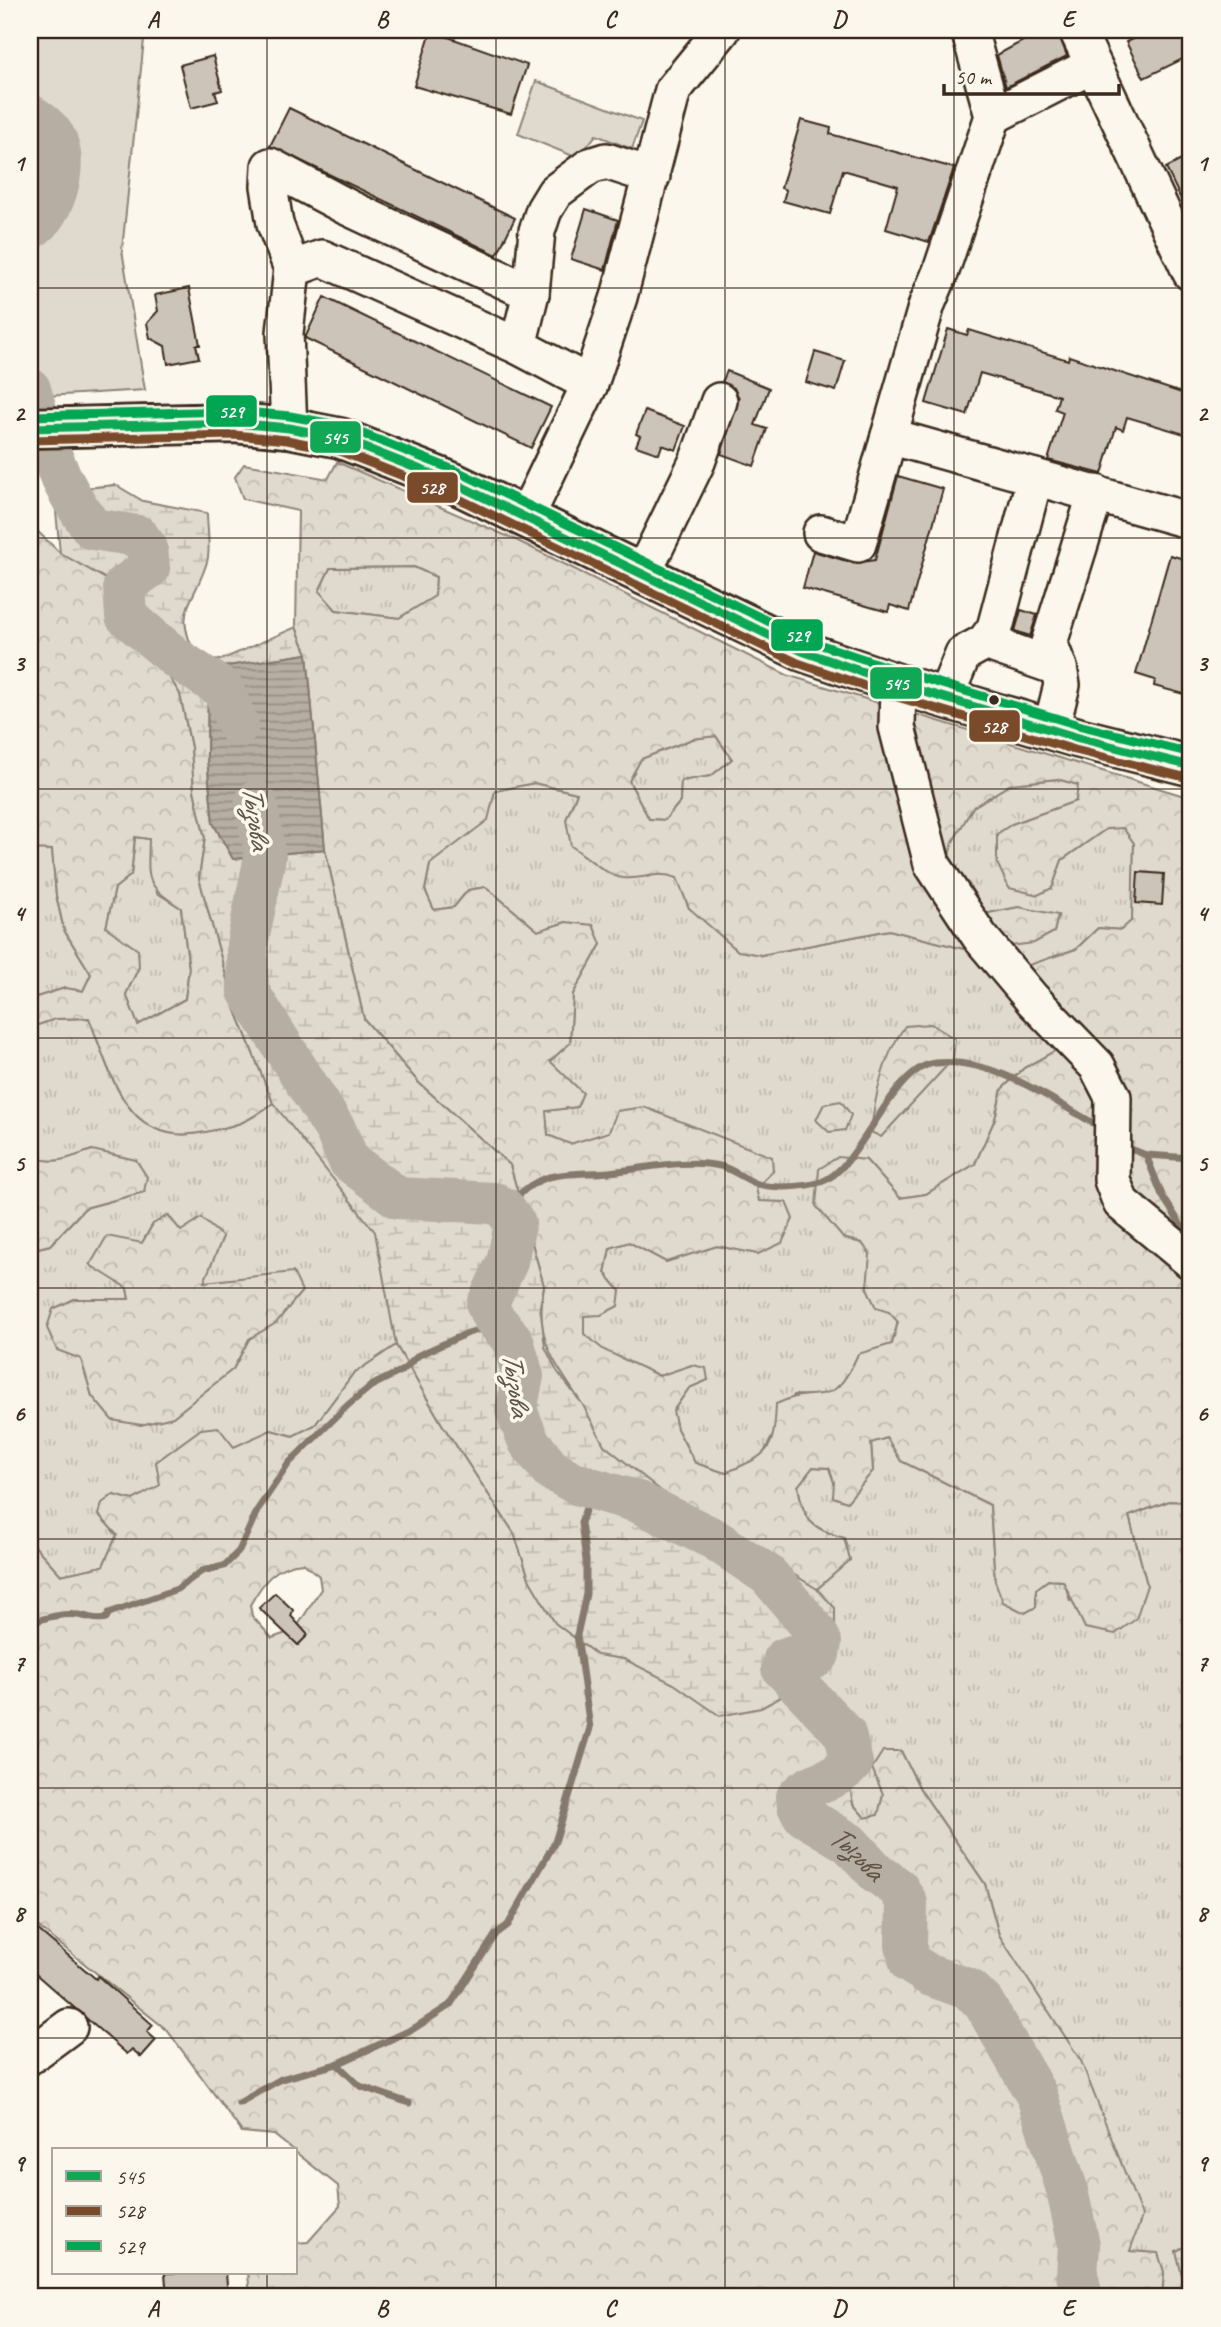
<svg xmlns="http://www.w3.org/2000/svg" width="1221" height="2327" viewBox="0 0 1221 2327" font-family="Caveat,sans-serif">
<style>
.grass{fill:url(#grass-tufts);stroke:#8d8276;stroke-width:2;fill-rule:evenodd}
.forest{fill:url(#forest-crowns);stroke:#8d8276;stroke-width:2;fill-rule:evenodd}
.wetland{fill:url(#wetland-marsh);stroke:#8d8276;stroke-width:2}
.green{fill:#dfd9ce;stroke:#8d8276;stroke-width:2}
.water{fill:url(#water-rules);stroke:#85796d;stroke-width:2}
.lines{fill:none;stroke-linecap:round;stroke-linejoin:round}
.stream{stroke:#85796d;stroke-width:7}
.river{stroke:#b6aea2;stroke-width:42}
.building{fill:#ccc4b9;stroke:#3b2a1e;stroke-width:2}
.minor-casing{stroke:#3b2a1e;stroke-width:40}
.major-casing{stroke:#3b2a1e;stroke-width:44}
.minor{stroke:#fbf7ec;stroke-width:35}
.major{stroke:#fbf7ec;stroke-width:38}
.bus-1-casing{stroke:#fbf7ec;stroke-width:14}
.bus-2-casing{stroke:#fbf7ec;stroke-width:14}
.bus-3-casing{stroke:#fbf7ec;stroke-width:14}
.bus-1{stroke:#10a855;stroke-width:9}
.bus-2{stroke:#7a4b2a;stroke-width:9}
.bus-3{stroke:#00a651;stroke-width:9}
.grid{fill:none;stroke:#3b2a1e;stroke-width:2;stroke-opacity:0.55}
.bus-dot{fill:#3b2a1e;stroke:#fbf7ec;stroke-width:2.5}
.labels{text-anchor:middle;stroke-width:7;stroke-linejoin:round;paint-order:stroke}
.water-label{font-size:30px;font-style:italic;fill:#605246;stroke:#fbf7ec}
.line-badge{stroke:#fbf7ec;stroke-width:2.5}
.badge-label{font-size:19px;text-anchor:middle;font-weight:bold;fill:#fff}
.neatline{fill:none;stroke:#3b2a1e;stroke-width:2.5}
.grid-label{font-size:23px;text-anchor:middle;font-weight:bold;fill:#3b2a1e}
</style>
<defs>
<pattern id="grass-tufts" width="24" height="20" patternUnits="userSpaceOnUse" patternTransform="scale(1.75)"><rect width="24" height="20" fill="#dfd9ce"/><path d="M3 7l-1-3M5 7V3M7 7l1-3M15 17l-1-3M17 17v-4M19 17l1-3" fill="none" stroke="#c0bab0"/></pattern>
<pattern id="forest-crowns" width="20" height="18" patternUnits="userSpaceOnUse" patternTransform="scale(1.75)"><rect width="20" height="18" fill="#dfd9ce"/><path d="M2 6a3 3 0 1 1 6 0M12 15a3 3 0 1 1 6 0" fill="none" stroke="#c0bab0"/></pattern>
<pattern id="wetland-marsh" width="20" height="14" patternUnits="userSpaceOnUse" patternTransform="scale(1.75)"><rect width="20" height="14" fill="#dfd9ce"/><path d="M1 5h8M5 5V1M11 12h8M15 12V8" fill="none" stroke="#c0bab0"/></pattern>
<pattern id="water-rules" width="6" height="5" patternUnits="userSpaceOnUse" patternTransform="scale(1.75)"><rect width="6" height="5" fill="#b6aea2"/><path d="M0 2.5h6" fill="none" stroke="#958e83"/></pattern>
</defs>
<rect width="100%" height="100%" fill="#fbf7ec"/>
<filter id="ink" filterUnits="userSpaceOnUse"><feTurbulence type="fractalNoise" baseFrequency=".0143" numOctaves="2"/><feDisplacementMap in="SourceGraphic" scale="14" xChannelSelector="R" yChannelSelector="G"/><feConvolveMatrix kernelMatrix="1 2 1 2 8 2 1 2 1" color-interpolation-filters="sRGB"/></filter>
<g filter="url(#ink)">
<g class="grass">
<path d="M116,485L129,554L304,871L325,849L364,1019L397,1345L353,1374L315,1425L293,1436L271,1430L133,1500L113,1495L99,1515L117,1535L103,1566L61,1575L30,1541V1250L50,1245L85,1208L144,1192L92,1150C70,1158 51,1167 30,1155V1022L38,1025L55,1019L89,1018C112,1076 126,1149 205,1132C239,1125 245,1124 273,1103L59,522L54,491ZM153,1224L181,1231L204,1283L292,1273L276,1322L249,1339L233,1369L92,1396L81,1359L74,1299H129L127,1288L90,1264L142,1243Z"/>
<polygon points="414,567 436,577 435,596 399,618 336,610 319,591 330,568"/>
<polygon points="716,736 732,760 711,776 681,781 680,802 665,820 649,819 629,781 641,759 692,739"/>
<path d="M1057,779L1079,785L1076,801L1012,824L1052,888L1062,860L1106,829L1123,827L1134,843L1133,920L1122,930L1098,928L1076,949L1030,965L1062,1047L1024,1068L1002,1089L995,1119L975,1164L926,1194L900,1198L866,1160L843,1238L862,1243L871,1254L867,1288L898,1321L892,1344L858,1355C841,1392 836,1397 794,1395L761,1458L725,1473L695,1463L677,1429L673,1411L689,1388L708,1380L692,1365L660,1376L604,1351L584,1334V1315H601L620,1291L605,1273L610,1248L629,1242L666,1262L717,1246L758,1254L756,1188L773,1171L609,1132L570,1145L548,1135L545,1111L576,1107L550,1061L570,1043L573,994L601,944L566,922L538,931L486,887L468,890L454,907L434,910L425,890L430,864L451,845L495,791L534,783L577,793L566,820L648,877L661,872L677,878L689,908L761,955L889,930L972,951L1054,932L1058,916L1019,907L979,915L939,893L952,843L973,807L1011,784Z"/>
<polygon points="135,837 149,839 157,893 181,908 189,968 185,999 138,1025 126,994 139,967 106,927 115,888 131,875"/>
<polygon points="30,849 52,849 56,895 64,930 91,974 83,991 65,988 30,999"/>
<path d="M887,1438L901,1461L990,1505L995,1581L1036,1589L1048,1580L1064,1581L1070,1601L1147,1585L1129,1516L1169,1501L1191,1502V2244L1176,2251C1180,2267 1191,2284 1191,2297H1162L1164,2272L1130,2252L999,1935L985,1884L920,1789L901,1751L878,1815L865,1818L853,1804L844,1754L834,1731L801,1695L790,1691L817,1589L850,1560L844,1538C810,1528 804,1521 798,1486L813,1467L829,1468L834,1482L873,1471L871,1442Z"/>
</g>
<g class="forest">
<path d="M337,462L516,540L787,675L1191,798V1502L1169,1501L1129,1516L1147,1585L1136,1619L1115,1634L1085,1628L1063,1581L1048,1580L1036,1589V1607L1025,1613L1003,1602L995,1581L990,1505L901,1461L887,1438L871,1443L873,1471L847,1502L833,1497L834,1482L829,1468L813,1467L798,1486C804,1521 810,1528 844,1538L850,1560L817,1589L831,1635L790,1691L801,1694L834,1731L844,1754L853,1804L865,1818L878,1815L883,1794L872,1768L883,1751H901L920,1789L985,1884L999,1935L1081,2061L1142,2216L1130,2251L1158,2253L1164,2272L1162,2297H250L248,2273H296V2243L308,2242L340,2206L338,2186L274,2135L242,2132L167,2030L30,1920V1541L61,1575L103,1566L117,1535L99,1515L102,1503L113,1495L133,1500L160,1485L156,1462L201,1429L218,1427L234,1447L271,1430L293,1436L315,1425L353,1374L396,1345L442,1424L514,1533L530,1581L665,1494C645,1479 622,1464 605,1447C594,1436 590,1417 582,1404C554,1361 534,1340 544,1286L510,1165L419,1083L364,1019L325,849L307,654L296,627L298,511L243,499L235,477L244,464L328,479ZM414,567L436,577L435,596L399,618L336,610L319,591L330,568ZM716,736L732,759L711,776L681,781L680,802L665,820L649,819L629,781L641,759L692,739ZM1057,779L1078,785L1076,801L1012,824L997,834V863L1009,888L1038,895L1052,888L1062,860L1106,829L1123,828L1134,843L1132,920L1121,930L1098,928L1076,949L1029,965L1018,977L1062,1047L1024,1068L1002,1089L995,1119L975,1164L926,1194L900,1198L866,1160L838,1157L819,1169L816,1206L843,1238L862,1243L870,1254L867,1288L876,1308L889,1312L898,1322L892,1344L858,1354C831,1415 821,1382 776,1404C774,1453 769,1454 725,1473L695,1463L677,1429L673,1411L689,1388L708,1380L706,1368L692,1365L659,1376L604,1350L584,1334V1316L601,1315L618,1306L620,1291L605,1273L610,1248L629,1242L666,1262L717,1246L758,1254L782,1243L793,1219L786,1202L759,1201L756,1188L773,1171L772,1157L644,1107L617,1111L609,1132L570,1144L548,1135L546,1111L577,1107L583,1093L550,1061L570,1043L573,994L601,944L593,925L566,922L538,931L486,887L468,890L454,907L434,910L425,890L430,864L488,820L495,791L534,783L577,793L566,820L571,846C585,855 607,876 623,878C645,880 655,870 677,878L689,908L738,951L761,955L889,930L972,951L1034,943L1054,932L1058,915L1019,907L979,915L940,894L952,843L973,807L1011,784ZM303,1563L319,1576L321,1589L295,1630L272,1638L252,1616L250,1605C263,1582 275,1565 303,1563Z"/>
<path d="M30,524L60,553L115,584L128,631L161,664L180,694L191,747L194,790L205,838L199,878L235,1008L273,1103C245,1124 238,1125 205,1132C127,1149 112,1076 89,1018L55,1019L38,1025L30,1022V999L65,988L83,991L91,974L64,930L56,895L52,850L30,849ZM135,837L149,839C148,881 144,884 181,908L189,968L185,999L138,1025L126,994L139,967L138,950L106,927L115,888L131,875Z"/>
<path d="M931,1024L955,1039L953,1059L881,1137L871,1132C875,1095 883,1057 905,1026Z"/>
<polygon points="841,1101 851,1115 845,1130 829,1132 816,1120 824,1104"/>
<path d="M92,1150L136,1160L147,1177L144,1192L85,1208L50,1245L30,1250V1155C51,1167 70,1158 92,1150Z"/>
<polygon points="168,1215 181,1231 201,1218 223,1237 204,1282 293,1272 302,1291 276,1323 249,1339 233,1369 173,1417 141,1425 112,1420 92,1396 81,1359 57,1350 47,1328 53,1309 74,1299 129,1299 127,1288 90,1265 107,1236 142,1243 153,1224"/>
<polygon points="1191,2244 1191,2286 1182,2275 1176,2251"/>
</g>
<path class="wetland" d="M116,485L143,501L207,513C207,528 211,548 207,562C193,607 172,609 197,658L221,660L296,627L307,654L221,667L208,679L207,758L213,823L233,859L325,849L364,1019L419,1083L510,1165L544,1286L540,1306L545,1347L557,1371L583,1405L604,1445L665,1494L817,1589L835,1608V1639L809,1682L761,1708L720,1716L674,1684L624,1659L597,1655L555,1623L530,1581L514,1533L442,1424L396,1345L375,1232L273,1103L235,1008L199,878L205,838L194,790L191,747L180,694L161,664L128,631L115,584L60,553L54,491Z"/>
<g class="green">
<polygon points="30,30 145,30 122,250 145,390 30,397"/>
<polygon points="536,81 642,121 632,149 596,135 578,158 518,134"/>
</g>
<polygon class="water" points="307,654 325,849 233,859 213,823 207,758 208,679 221,667"/>
<g class="lines">
<g class="stream">
<polyline points="1121,1145 1146,1155 1191,1158"/>
<polyline points="1146,1155 1162,1195 1191,1241"/>
<path d="M505,1209C518,1196 528,1184 546,1178C565,1172 590,1174 609,1172C645,1169 684,1158 720,1166C733,1169 745,1180 758,1184C774,1189 805,1187 821,1182C862,1168 890,1068 935,1063C994,1057 1046,1097 1095,1124"/>
<path d="M30,1624C45,1617 66,1612 83,1616C93,1618 96,1620 106,1618L109,1613L177,1589L202,1571L224,1566L239,1551L258,1509L289,1463L348,1405L371,1386L403,1370L419,1355L468,1333L484,1328L503,1329"/>
<polyline points="337,2064 360,2086 409,2103"/>
<polyline points="239,2103 281,2079 337,2064 413,2029 450,2005 496,1934 508,1925 555,1842 590,1728 577,1635 586,1594 586,1560 581,1523 592,1489"/>
</g>
<g class="river">
<path d="M30,115C37,119 46,126 51,132C72,157 56,214 30,229"/>
<path d="M30,389C44,441 60,487 93,529L138,536L147,548L149,568L124,586L126,616L176,658L223,689L238,725"/>
<path id="s1" d="M256,801L265,857L247,945L248,991L335,1129L349,1161L398,1198L494,1203L505,1209L515,1224L507,1262L487,1305L492,1316L513,1341L523,1376L516,1410L529,1442L551,1470L577,1484L638,1502L714,1539L768,1575L816,1632L821,1642L819,1654L813,1659L792,1656L784,1659L782,1668L845,1734L852,1763C836,1782 810,1781 797,1797L798,1806L804,1816L849,1843L877,1873L898,1888L907,1903L906,1945L910,1963L929,1975L968,1989L983,2002L1037,2096L1066,2186L1079,2245L1077,2275L1082,2297"/>
</g>
</g>
<g class="building">
<polygon points="1043,30 1057,30 1067,56 1006,87 997,55"/>
<polygon points="1151,30 1191,30 1191,55 1144,78 1126,42"/>
<polygon points="431,31 527,65 511,114 414,86"/>
<polygon points="213,56 222,90 215,92 218,101 191,108 180,65"/>
<polygon points="289,108 515,218 497,255 270,146"/>
<polygon points="801,120 831,128 830,134 954,168 929,242 886,229 898,186 843,170 830,214 783,201 786,190 781,188"/>
<polygon points="1191,155 1191,220 1166,168"/>
<polygon points="586,209 618,220 605,270 571,259"/>
<polygon points="189,288 200,345 196,345 199,358 168,364 165,346 150,338 147,323 158,311 155,295"/>
<polygon points="324,297 551,407 531,448 305,338"/>
<polygon points="948,329 967,335 969,330 1068,360 1069,356 1191,396 1191,436 1127,417 1123,430 1116,427 1102,474 1048,460 1063,412 1055,409 1059,396 980,373 967,415 926,403"/>
<polygon points="815,352 845,361 836,391 806,382"/>
<polygon points="727,371 769,388 755,425 767,429 754,466 721,454 739,398 734,388 722,382"/>
<polygon points="645,411 685,426 676,450 662,445 659,454 636,446 640,436 636,434"/>
<polygon points="898,476 943,489 909,611 890,605 888,612 803,588 813,551 853,563 875,560"/>
<polygon points="1170,555 1191,561 1191,696 1154,686 1155,680 1136,674"/>
<polygon points="1021,610 1037,615 1030,636 1015,631"/>
<polygon points="1138,872 1164,874 1162,905 1136,903"/>
<polygon points="275,1593 293,1610 291,1616 308,1635 298,1645 259,1608"/>
<polygon points="30,1923 96,1979 98,1976 153,2025 147,2032 156,2040 141,2057 132,2049 127,2054 30,1969"/>
<polygon points="165,2273 226,2273 228,2297 167,2297"/>
</g>
<g class="lines">
<defs>
<g id="minor">
<polyline points="1077,30 1191,273"/>
<polyline points="993,116 1093,65"/>
<polyline points="292,269 322,258 518,346 590,384"/>
<polyline points="518,346 531,293 537,231 544,210 555,192 590,166 606,161 652,176"/>
<polyline points="289,428 285,333 292,269 275,224 269,186 270,166 347,207 531,293"/>
<polyline points="889,436 1191,521"/>
<polyline points="526,517 590,384 619,297 673,90 722,30"/>
<polyline points="821,533 858,544 927,304 941,271 993,116 969,30"/>
<polyline points="642,575 697,462 719,401"/>
<polyline points="985,642 995,628 1035,477"/>
<polyline points="1059,668 1049,643 1096,493"/>
<polyline points="898,684 897,727 932,864 980,937 1032,999 1097,1066 1113,1097 1112,1180 1121,1203 1191,1261"/>
<polyline points="945,698 963,654 985,642 1059,668 1062,685 1051,729"/>
<polyline points="30,2056 69,2027"/>
</g>
<polyline id="major" points="30,428 234,423 289,428 340,438 454,483 802,651 898,684 1079,738 1191,766"/>
</defs>
<use href="#minor" class="minor-casing"/>
<use href="#major" class="major-casing"/>
<use href="#minor" class="minor"/>
<use href="#major" class="major"/>
<defs>
<polyline id="bus-1" points="30,428 234,423 289,428 340,438 454,483 802,651 898,684 1079,738 1191,766"/>
<polyline id="bus-2" points="30,440 234,435 287,440 337,450 449,494 798,663 894,696 1075,750 1188,778"/>
<polyline id="bus-3" points="30,416 235,411 290,416 343,426 459,472 807,640 902,672 1082,726 1191,753"/>
</defs>
<use href="#bus-1" class="bus-1-casing"/>
<use href="#bus-2" class="bus-2-casing"/>
<use href="#bus-3" class="bus-3-casing"/>
<use href="#bus-1" class="bus-1"/>
<use href="#bus-2" class="bus-2"/>
<use href="#bus-3" class="bus-3"/>
</g>
</g>
<path class="grid" d="M267,30V2150M496,30V2297M725,30V2297M954,30V2297M30,288H1191M30,538H1191M30,789H1191M30,1038H1191M30,1288H1191M30,1539H1191M30,1788H1191M30,2038H1191M267,2273V2297"/>
<circle class="bus-dot" cx="994" cy="700" r="6"/>
<g class="labels">
<g class="water-label">
<text transform="translate(257 817) rotate(82)" y="10">Тызьва</text>
<text transform="translate(517 1384) rotate(82)" y="10">Тызьва</text>
<text dy="10" stroke="none"><textPath href="#s1" startOffset="1510">Тызьва</textPath></text>
</g>
</g>
<g class="line-badge">
<rect x="205" y="394" width="53" height="34" rx="7" fill="#00a651"/>
<rect x="309" y="420" width="53" height="34" rx="7" fill="#10a855"/>
<rect x="406" y="471" width="53" height="33" rx="7" fill="#7a4b2a"/>
<rect x="770" y="618" width="54" height="34" rx="7" fill="#00a651"/>
<rect x="869" y="666" width="54" height="34" rx="7" fill="#10a855"/>
<rect x="968" y="709" width="53" height="34" rx="7" fill="#7a4b2a"/>
</g>
<g class="badge-label">
<text x="231" y="418">529</text>
<text x="335" y="444">545</text>
<text x="432" y="494">528</text>
<text x="797" y="642">529</text>
<text x="896" y="690">545</text>
<text x="994" y="733">528</text>
</g>
<rect width="1221" height="2327" fill="none" stroke="#fbf7ec" stroke-width="77"/>
<rect x="52" y="2148" width="245" height="126" fill="#fbf7ec" stroke="#aea59a" stroke-width="2"/>
<rect x="66" y="2171" width="35" height="10" fill="#10a855" stroke="#aea59a" stroke-width="2"/>
<text x="116" y="2184" font-size="21" fill="#3b2a1e">545</text>
<rect x="66" y="2206" width="35" height="10" fill="#7a4b2a" stroke="#aea59a" stroke-width="2"/>
<text x="116" y="2218" font-size="21" fill="#3b2a1e">528</text>
<rect x="66" y="2241" width="35" height="10" fill="#00a651" stroke="#aea59a" stroke-width="2"/>
<text x="116" y="2254" font-size="21" fill="#3b2a1e">529</text>
<path d="M944 84v10h175v-10" fill="none" stroke="#3b2a1e" stroke-width="3.5"/>
<text x="955" y="84" font-size="21" fill="#3b2a1e" stroke="#fbf7ec" stroke-width="5" paint-order="stroke">50 m</text>
<rect x="38" y="38" width="1144" height="2250" class="neatline"/>
<g class="grid-label">
<text x="153" y="27">A</text>
<text x="382" y="27">B</text>
<text x="610" y="27">C</text>
<text x="839" y="27">D</text>
<text x="1068" y="27">E</text>
<text x="19" y="171">1</text>
<text x="1202" y="171">1</text>
<text x="19" y="421">2</text>
<text x="1202" y="421">2</text>
<text x="19" y="671">3</text>
<text x="1202" y="671">3</text>
<text x="19" y="921">4</text>
<text x="1202" y="921">4</text>
<text x="19" y="1171">5</text>
<text x="1202" y="1171">5</text>
<text x="19" y="1421">6</text>
<text x="1202" y="1421">6</text>
<text x="19" y="1671">7</text>
<text x="1202" y="1671">7</text>
<text x="19" y="1921">8</text>
<text x="1202" y="1921">8</text>
<text x="19" y="2171">9</text>
<text x="1202" y="2171">9</text>
<text x="153" y="2316">A</text>
<text x="382" y="2316">B</text>
<text x="610" y="2316">C</text>
<text x="839" y="2316">D</text>
<text x="1068" y="2316">E</text>
</g>
</svg>
